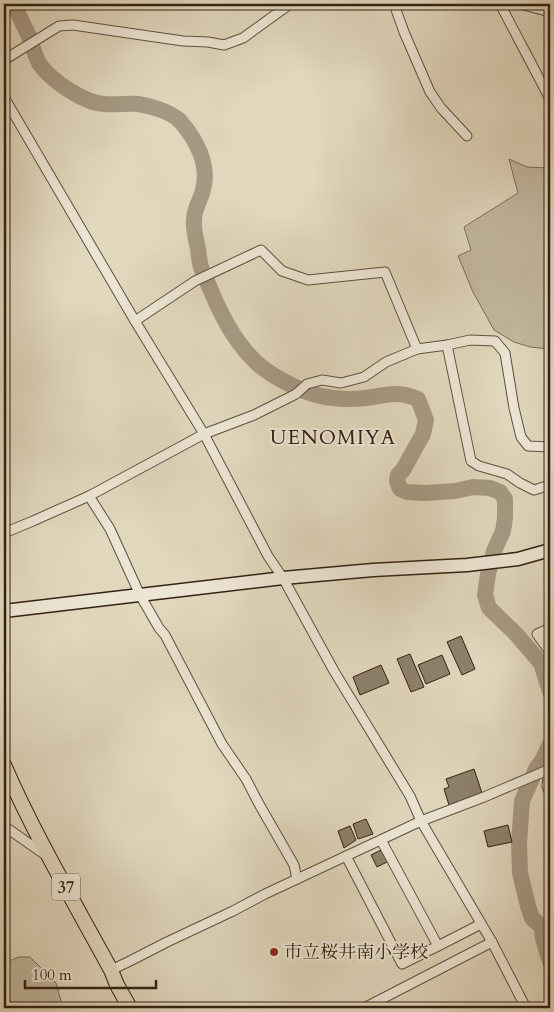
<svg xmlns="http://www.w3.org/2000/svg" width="554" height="1012" viewBox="0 0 554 1012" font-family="Cardo,'Noto Serif JP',serif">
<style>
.green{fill:#c3b8a0;stroke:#7b6d5a}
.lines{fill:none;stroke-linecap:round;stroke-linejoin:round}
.river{stroke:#a69983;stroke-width:16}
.building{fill:#8d806b;stroke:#332213}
.street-casing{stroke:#5e4f3e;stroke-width:11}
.secondary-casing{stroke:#332213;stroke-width:15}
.primary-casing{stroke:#332213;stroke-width:16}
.street{stroke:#ece5d4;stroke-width:9}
.secondary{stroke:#ece5d4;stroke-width:12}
.primary{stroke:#e1d7bd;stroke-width:14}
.poi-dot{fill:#8f2418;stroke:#ece5d4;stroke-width:2}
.labels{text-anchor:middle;stroke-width:4;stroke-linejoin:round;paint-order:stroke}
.shield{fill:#ece5d4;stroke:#6a5c4d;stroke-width:1}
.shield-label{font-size:16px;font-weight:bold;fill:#332213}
.poi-label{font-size:18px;fill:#332213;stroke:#ece5d4;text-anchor:start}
.quarter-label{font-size:20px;letter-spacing:1px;fill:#332213;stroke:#ece5d4}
</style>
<rect width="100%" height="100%" fill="#e1d7bd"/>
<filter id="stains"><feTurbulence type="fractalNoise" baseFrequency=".004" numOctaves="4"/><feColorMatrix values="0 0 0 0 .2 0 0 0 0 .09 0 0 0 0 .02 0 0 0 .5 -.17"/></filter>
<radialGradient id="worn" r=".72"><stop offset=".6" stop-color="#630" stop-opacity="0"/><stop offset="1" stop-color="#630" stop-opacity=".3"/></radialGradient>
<g class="green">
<polygon points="509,159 527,167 550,168 550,349 530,347 514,342 494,330 473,292 458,256 471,250 464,227 518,193"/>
<polygon points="19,957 30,957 56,983 63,1008 4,1008 4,963"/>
</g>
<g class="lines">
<g class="river">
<path d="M14,4C18,14 23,24 28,34C32,43 34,54 39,63C50,80 84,103 104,104C116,105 127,103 138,104C152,106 171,112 180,121C196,139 210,165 203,190C201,199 194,209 194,219C193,229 196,239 198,249C199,255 199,261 201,267C203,274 207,281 210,288C221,316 236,344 258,364C268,373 281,380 293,386C317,398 340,401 366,398C387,395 397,390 418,399L426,420L423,434L403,470L398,475L397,481L400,489L407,492L425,493L455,491L473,487L490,488L500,492L505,499V518L503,531L494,551L488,574L485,595L489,608L516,634L541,663L550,692"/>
<polyline points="550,744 542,761 537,767 522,801 519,844 520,873 528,906 532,918 542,927 543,938 550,962"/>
</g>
</g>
<g class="building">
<polygon points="461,636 475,669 462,675 447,642"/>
<polygon points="410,654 424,687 411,692 397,659"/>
<polygon points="442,655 450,674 426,684 418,665"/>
<polygon points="381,665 389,683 360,695 353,677"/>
<polygon points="474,769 482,793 449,805 444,789 449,787 446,779"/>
<polygon points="366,819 373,834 358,839 353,824"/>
<polygon points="508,825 512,842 488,847 484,831"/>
<polygon points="350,826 356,840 344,848 338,831"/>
<polygon points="383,849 389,861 377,867 371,855"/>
</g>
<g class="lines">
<defs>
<g id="street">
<polyline points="394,4 404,32 430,92 441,108 467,136"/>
<polyline points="500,4 550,99"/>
<polyline points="520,4 550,12"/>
<polyline points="4,60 59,26 73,25 183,41 208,42 224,45 243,38 290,4"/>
<polyline points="4,97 135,321 204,434 268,556 283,578 334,671 410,796 421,821 492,942 526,1008"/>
<polyline points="135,321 195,281 261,250 282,271 308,280 385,272 417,349"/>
<polyline points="447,345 471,461 479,466 507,474 520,483 534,490 550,485"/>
<polyline points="89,496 110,529 140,595 159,628 165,635 222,744 246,779 259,804 294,865 297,879"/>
<polyline points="4,533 33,521 89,496 204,434 254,415 296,394 307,384 322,380 341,383 364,377 386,362 417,349 447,345 470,340 495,341 505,353 514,408 521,437 528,446 550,447"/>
<polyline points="550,628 537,634 550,652"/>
<polyline points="549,770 547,786 550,794"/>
<polyline points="4,826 47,856"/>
<polyline points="381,840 438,946 481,924"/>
<polyline points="346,856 402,964 438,946"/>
<polyline points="111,970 128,962 167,942 233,911 265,894 421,821 484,797 550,769"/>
<polyline points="367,1008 366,1007 492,942"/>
</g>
<polyline id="secondary" points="4,611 283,578 373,570 467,565 518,559 550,550"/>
<path id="primary" d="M4,765C35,836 74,902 111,970L117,985L130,1008"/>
</defs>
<use href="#street" class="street-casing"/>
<use href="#secondary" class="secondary-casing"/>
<use href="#primary" class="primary-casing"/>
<use href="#street" class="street"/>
<use href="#secondary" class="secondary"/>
<use href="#primary" class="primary"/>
</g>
<circle class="poi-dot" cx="274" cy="952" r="5"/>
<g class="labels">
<rect class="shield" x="52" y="873.5" width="28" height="27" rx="4"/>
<g class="shield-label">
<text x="66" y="893">37</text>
</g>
<g class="poi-label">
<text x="284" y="958">市立桜井南小学校</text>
</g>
<g class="quarter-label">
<text x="333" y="444">UENOMIYA</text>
</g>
</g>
<rect width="554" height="1012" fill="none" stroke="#e1d7bd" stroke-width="20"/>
<rect x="5" y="5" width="544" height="1002" fill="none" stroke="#332213" stroke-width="2.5"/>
<rect x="10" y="10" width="534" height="992" fill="none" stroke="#332213"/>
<path d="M25 980v8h131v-8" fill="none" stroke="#332213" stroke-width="2.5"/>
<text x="32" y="980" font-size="15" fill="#332213" stroke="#ece5d4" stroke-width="4" paint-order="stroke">100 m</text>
<rect width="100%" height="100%" filter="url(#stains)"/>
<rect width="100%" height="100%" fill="url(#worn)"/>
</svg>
